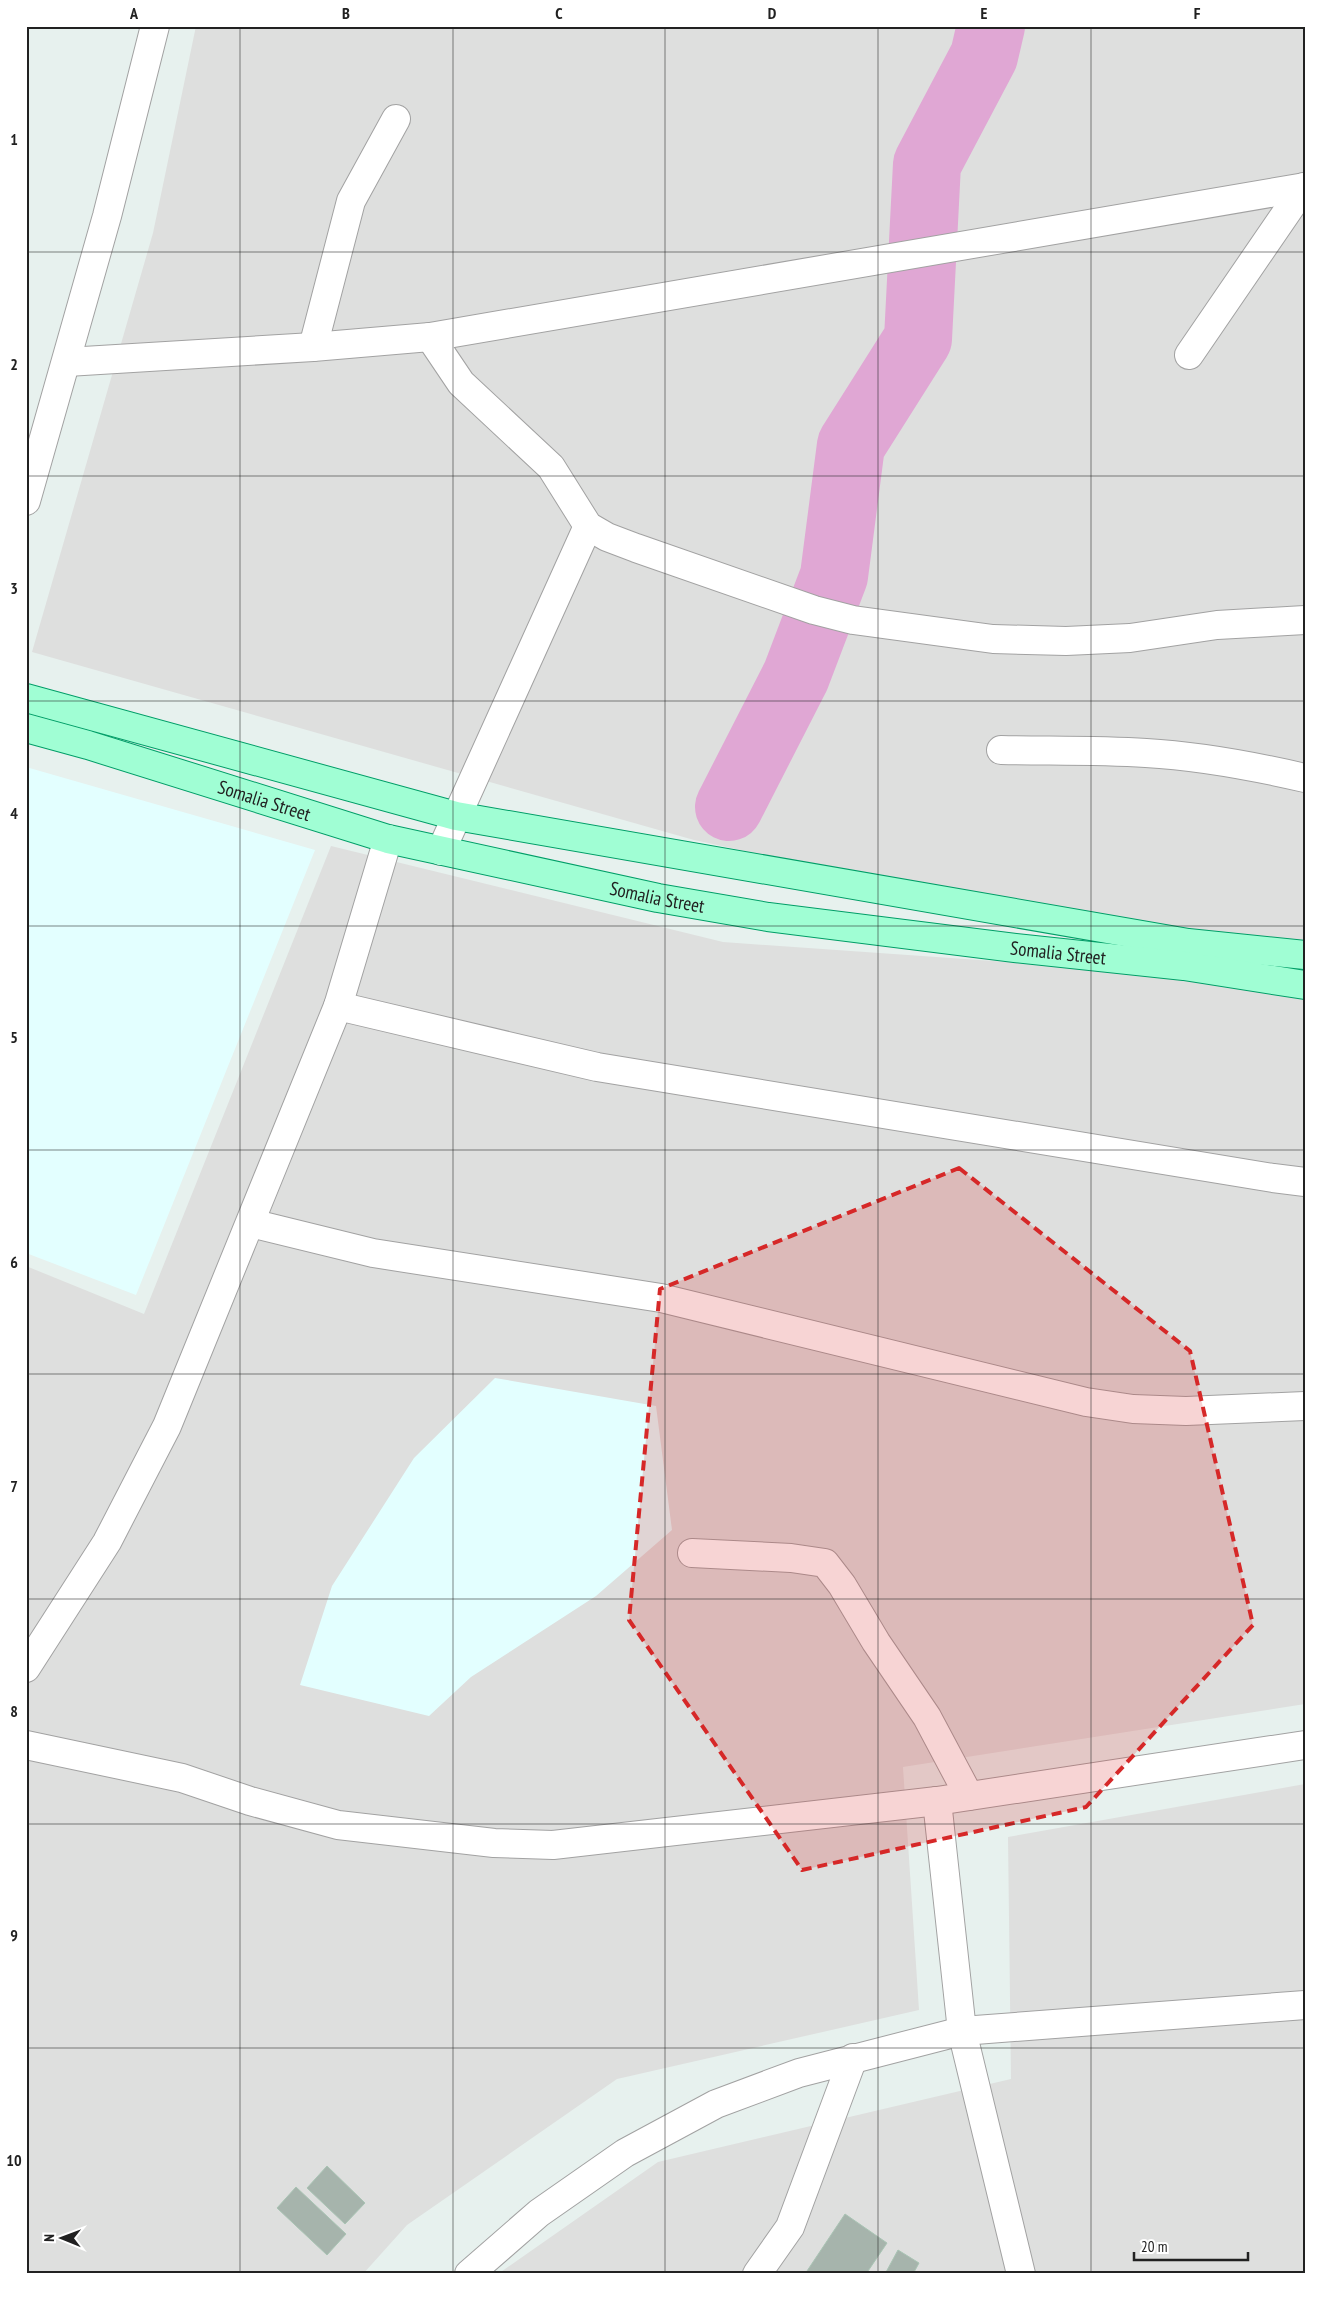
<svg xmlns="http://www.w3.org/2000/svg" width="1331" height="2300" viewBox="0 0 1331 2300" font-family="'PT Sans Narrow',sans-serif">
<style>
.residential{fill:#dedfde}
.education{fill:#e3ffff}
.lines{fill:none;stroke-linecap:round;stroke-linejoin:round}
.river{stroke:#e0a7d4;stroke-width:68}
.building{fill:#a6b4ac;stroke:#a9c4b4}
.minor-casing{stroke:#a2a2a2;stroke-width:30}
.major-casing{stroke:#009e67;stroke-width:30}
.minor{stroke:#fff;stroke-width:28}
.major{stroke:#a0fed4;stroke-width:28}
.marked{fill:#d62828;fill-opacity:0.2;stroke:#d62828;stroke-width:4;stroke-dasharray:10 6;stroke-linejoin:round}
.grid{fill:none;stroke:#212121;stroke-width:1;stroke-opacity:0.55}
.labels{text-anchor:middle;stroke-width:4.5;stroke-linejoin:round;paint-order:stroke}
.street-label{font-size:19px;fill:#212121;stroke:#fff}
.neatline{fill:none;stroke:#212121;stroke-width:2}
.grid-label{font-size:16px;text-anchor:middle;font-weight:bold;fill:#212121}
</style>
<rect width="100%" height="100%" fill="#e7f1ee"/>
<g class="residential">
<polygon points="196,26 1305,26 1305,973 694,840 32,652 153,233"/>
<polygon points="331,846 723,942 1305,983 1305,1704 903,1767 919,2010 617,2079 407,2225 363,2274 26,2274 26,1266 144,1314"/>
<polygon points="1305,1784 1305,2274 498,2274 658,2162 1011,2079 1008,1837"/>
</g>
<g class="education">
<polygon points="26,767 315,850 136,1295 26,1253"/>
<polygon points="495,1378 656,1406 672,1530 596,1596 471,1677 429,1716 300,1685 332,1586 414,1458"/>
</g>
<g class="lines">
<polyline class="river" points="729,807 796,676 834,576 851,445 918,339 927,164 984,56 991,26"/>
</g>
<g class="building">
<polygon points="327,2166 365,2203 345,2224 307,2188"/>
<polygon points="296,2187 346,2234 327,2255 277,2208"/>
<polygon points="845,2214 887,2243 866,2274 805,2274"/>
<polygon points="898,2250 919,2263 913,2274 885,2274"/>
</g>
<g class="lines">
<defs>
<g id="minor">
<polyline points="430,337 461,383 551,467 588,526 607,537 636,548 814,610 853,620 993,639 1066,641 1130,638 1217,625 1305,620"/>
<polyline points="313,347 351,201 396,119"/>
<polyline points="1189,355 1304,187"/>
<polyline points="67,362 313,347 430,337 1305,187"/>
<polyline points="26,501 107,216 155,26"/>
<path d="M1001,750C1049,751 1098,750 1146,753C1199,756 1253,766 1305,778"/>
<polyline points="441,851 588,526"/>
<polyline points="338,1006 597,1067 1273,1178 1305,1182"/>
<polyline points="251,1223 373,1253 661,1298 1086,1402 1133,1409 1186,1411 1305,1406"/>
<polyline points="692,1553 791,1558 825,1563 842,1585 876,1642 927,1717 969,1796"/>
<polyline points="26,1668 107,1542 167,1426 338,1006 388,839"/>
<polyline points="26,1745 182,1778 250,1801 338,1825 494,1843 553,1845 937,1801 1305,1745"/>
<polyline points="937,1801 962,2031 1021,2274"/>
<polyline points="469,2274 539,2213 625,2153 716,2104 799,2073 962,2031 1305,2005"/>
<polyline points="757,2274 790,2227 853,2058"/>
</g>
<g id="major">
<polyline points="26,698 456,816 1188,943 1305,955"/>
<path id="s1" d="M26,728L88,745L388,839L658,898L768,917L1015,948L1184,966L1305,985"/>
</g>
</defs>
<use href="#minor" class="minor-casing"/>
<use href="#major" class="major-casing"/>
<use href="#minor" class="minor"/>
<use href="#major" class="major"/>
</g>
<path class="marked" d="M959,1168L1190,1351L1253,1625L1086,1807L802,1870L629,1620L660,1289Z"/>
<path class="grid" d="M240,26V2274M453,26V2274M665,26V2274M878,26V2274M1091,26V2274M26,252H1305M26,476H1305M26,701H1305M26,926H1305M26,1150H1305M26,1374H1305M26,1599H1305M26,1824H1305M26,2048H1305"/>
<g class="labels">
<g class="street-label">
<text dy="7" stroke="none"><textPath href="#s1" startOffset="249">Somalia Street</textPath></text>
<text dy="7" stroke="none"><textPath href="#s1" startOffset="654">Somalia Street</textPath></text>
<text dy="7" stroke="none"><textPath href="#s1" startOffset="1059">Somalia Street</textPath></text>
</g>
</g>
<rect width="1331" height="2300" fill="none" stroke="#ffffff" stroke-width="55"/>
<g transform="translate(62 2238) rotate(271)" stroke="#ffffff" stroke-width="4" paint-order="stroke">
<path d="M0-4L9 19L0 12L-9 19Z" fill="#212121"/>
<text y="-8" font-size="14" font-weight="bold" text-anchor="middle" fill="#212121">N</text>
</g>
<path d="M1134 2252v8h114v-8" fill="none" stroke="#212121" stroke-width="2.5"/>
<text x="1141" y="2252" font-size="15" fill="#212121" stroke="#ffffff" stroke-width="4" paint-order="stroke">20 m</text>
<rect x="28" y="28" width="1276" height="2244" class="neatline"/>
<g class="grid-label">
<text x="134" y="19">A</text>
<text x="346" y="19">B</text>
<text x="559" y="19">C</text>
<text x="772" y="19">D</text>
<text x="984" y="19">E</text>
<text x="1197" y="19">F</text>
<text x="14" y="145">1</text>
<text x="14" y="370">2</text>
<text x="14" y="594">3</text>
<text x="14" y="819">4</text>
<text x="14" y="1043">5</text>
<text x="14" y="1268">6</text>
<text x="14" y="1492">7</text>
<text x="14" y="1717">8</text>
<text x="14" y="1941">9</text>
<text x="14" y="2166">10</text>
</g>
</svg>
